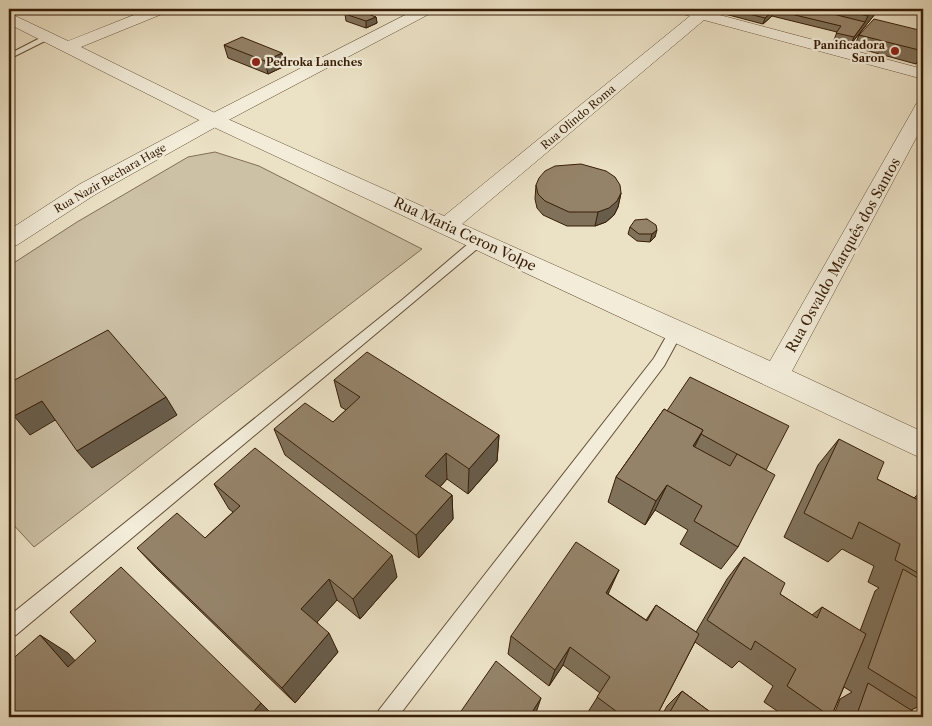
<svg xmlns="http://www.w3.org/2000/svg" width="932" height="726" viewBox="0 0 932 726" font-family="'Libre Caslon Text',serif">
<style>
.green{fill:#ccc0a5;stroke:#826e56}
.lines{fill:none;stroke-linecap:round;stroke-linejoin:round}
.service-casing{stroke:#644e36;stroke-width:2}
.minor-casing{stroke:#644e36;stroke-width:1}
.tertiary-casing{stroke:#644e36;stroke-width:1}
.service{fill:#f2ecd9;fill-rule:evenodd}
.minor{fill:#f2ecd9;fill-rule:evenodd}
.tertiary{fill:#f2ecd9;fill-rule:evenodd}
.wall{fill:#80715a;stroke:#371d06}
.shaded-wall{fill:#685c4a;stroke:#371d06}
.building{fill:#958369;stroke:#371d06}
.poi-dot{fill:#8f2418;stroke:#f2ecd9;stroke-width:2}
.labels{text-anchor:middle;stroke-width:4.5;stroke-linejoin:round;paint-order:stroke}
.far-poi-label{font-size:11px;font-weight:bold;fill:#371d06;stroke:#f2ecd9;text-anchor:end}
.far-street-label{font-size:11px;fill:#371d06;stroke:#f2ecd9}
.street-label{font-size:14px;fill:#371d06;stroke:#f2ecd9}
</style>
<rect width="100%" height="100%" fill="#ebe1c5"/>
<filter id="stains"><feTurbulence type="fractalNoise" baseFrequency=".004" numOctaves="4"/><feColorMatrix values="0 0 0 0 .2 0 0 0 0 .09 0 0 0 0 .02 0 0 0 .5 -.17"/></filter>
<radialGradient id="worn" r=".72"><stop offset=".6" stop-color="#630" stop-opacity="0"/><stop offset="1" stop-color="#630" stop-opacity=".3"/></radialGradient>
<polygon class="green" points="215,152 259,166 422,249 34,547 9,520 9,266 77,222 188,157"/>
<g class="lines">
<defs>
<g id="service">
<polygon points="44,36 51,38 9,59 9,54"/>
<polygon points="479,237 485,241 483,244 16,635 9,637 9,616 402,300 475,238"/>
<polygon points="676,326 681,328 683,331 664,366 398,717 376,717 379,710 654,358 671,328"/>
</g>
<polygon id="minor" points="149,9 169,9 167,12 81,47 221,116 444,216 690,16 683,14 681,11 682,9 715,9 712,13 923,69 923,79 704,20 462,224 770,361 914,108 916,104 923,103 923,125 792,371 923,432 923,459 207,124 9,24 9,13 68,41"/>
<polygon id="tertiary" points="417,9 435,9 433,12 221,124 96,194 17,245 9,247 9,230 80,184 207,116"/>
</defs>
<use href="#service" class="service-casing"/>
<use href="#minor" class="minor-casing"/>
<use href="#tertiary" class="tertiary-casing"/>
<use href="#service" class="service"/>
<use href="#minor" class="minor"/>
<use href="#tertiary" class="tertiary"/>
</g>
<g class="wall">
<polygon points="722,9 877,9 875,14 851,44 834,40 837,32 772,16 763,24 721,13"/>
<polygon points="345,14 376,17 377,23 366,28 346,21"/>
<polygon points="923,31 923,54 916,64 854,47 859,35"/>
<polygon points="224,45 285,66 268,74 228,58"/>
<polygon points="536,185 621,193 618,207 614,215 606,222 595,226 567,226 543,215 537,208 535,199"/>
<polygon points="647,219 655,237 650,242 637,241 628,234 630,227"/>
<polygon points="334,380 499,435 497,461 468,494 447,479 440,487 452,495 453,519 419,558 285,455 274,429 333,422 346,410 341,407"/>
<polygon points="664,409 766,470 738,547 721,569 680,544 688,530 655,510 645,525 608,502 616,477"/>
<polygon points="839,439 877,479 914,498 923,489 923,711 918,707 911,710 922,717 833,717 840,699 852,692 844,687 831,717 786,717 764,702 773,686 739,661 732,668 695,642 656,717 595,717 588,712 600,693 563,665 549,686 508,654 511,636 609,592 608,594 646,620 656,605 696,632 727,579 744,557 780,594 812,615 822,607 860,631 875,591 879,588 868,582 874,566 842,549 828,562 784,537 818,465"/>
<polygon points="214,484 397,577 360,619 337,600 317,622 338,652 295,703 158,570 137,548 205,538 233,512 229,509"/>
<polygon points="682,691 717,717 661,717 667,706"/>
</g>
<g class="shaded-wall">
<polygon points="874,9 877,9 875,14 851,44 854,37 865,22 868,16"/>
<polygon points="774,10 772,16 763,24 765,18"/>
<polygon points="376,17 377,23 366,28 366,21"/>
<polygon points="923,52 923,54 916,64"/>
<polygon points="282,53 285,66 268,74 265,61"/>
<polygon points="621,193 618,207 614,215 606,222 595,226 598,212"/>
<polygon points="657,230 655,237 650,242 652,234"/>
<polygon points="166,397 177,415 92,468 77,451"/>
<polygon points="42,401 57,419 30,435 14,416"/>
<polygon points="703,430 690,456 693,446"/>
<polygon points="499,435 497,461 468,494 469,469"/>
<polygon points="446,453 447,479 427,501 425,476"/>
<polygon points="667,485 655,510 645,525 656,501"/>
<polygon points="452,495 453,519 419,558 416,535"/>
<polygon points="392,555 397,577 360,619 353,599"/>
<polygon points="619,570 609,592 597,613 606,593"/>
<polygon points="329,579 337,600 312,628 301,609"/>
<polygon points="329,633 338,652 295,703 282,688"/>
<polygon points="40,635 68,653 96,683 68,667"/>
<polygon points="570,647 563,665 549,686 555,670"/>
<polygon points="541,698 536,713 533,717 529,717"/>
<polygon points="261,703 275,717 249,717"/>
</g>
<g class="building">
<polygon points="355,9 376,17 366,21 345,14"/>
<polygon points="729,9 818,9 817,10 865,22 854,37 836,33 841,26 774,10 765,18"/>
<polygon points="837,9 874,9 868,16"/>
<polygon points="874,19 923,31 923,51 859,35"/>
<polygon points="242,37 282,53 265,61 224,45"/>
<polygon points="581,164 606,171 615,177 620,185 621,193 617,201 609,208 598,212 569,212 545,201 538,194 536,185 539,178 545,171 555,166"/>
<polygon points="647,219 656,225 657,230 652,234 639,234 630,227 635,220"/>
<polygon points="108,330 166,397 77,451 42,401 14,416 9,409 9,383"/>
<polygon points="367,352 499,435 469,469 446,453 425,476 452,495 416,535 274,429 305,403 333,422 360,397 334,380"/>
<polygon points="690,377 789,426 766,470 701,434 703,430 667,411"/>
<polygon points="664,409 703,430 693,446 730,466 737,454 775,475 738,547 694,521 702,506 667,485 656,501 616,477"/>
<polygon points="839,439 884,462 877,479 920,501 923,492 923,576 895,560 900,544 859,522 852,539 804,513"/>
<polygon points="255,448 392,555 353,599 329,579 301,609 329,633 282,688 137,548 177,513 205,538 240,506 214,484"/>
<polygon points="576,542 619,570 606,593 647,621 656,605 699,634 656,717 624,717 597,697 610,677 570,647 555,670 511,636"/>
<polygon points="744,557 785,583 780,594 817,618 822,607 866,634 831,717 787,686 796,669 755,641 751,650 707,620"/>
<polygon points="121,567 261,703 249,717 9,717 9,662 40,635 68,667 96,641 70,612"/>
<polygon points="903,569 923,581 923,702 868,668"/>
<polygon points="496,661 541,698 529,717 457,717"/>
<polygon points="868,683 922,717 856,717"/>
<polygon points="682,691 717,717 667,717"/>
</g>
<g class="poi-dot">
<circle cx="895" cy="51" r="5"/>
<circle cx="256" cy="62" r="5"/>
</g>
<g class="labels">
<g class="far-poi-label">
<text x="885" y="49">Panificadora<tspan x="885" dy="13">Saron</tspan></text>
<text x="266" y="66" text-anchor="start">Pedroka Lanches</text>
</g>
<g class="far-street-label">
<text transform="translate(578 117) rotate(-40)" y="4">Rua Olindo Roma</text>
<text transform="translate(110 178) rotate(-30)" y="4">Rua Nazir Bechara Hage</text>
</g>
<g class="street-label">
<text transform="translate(465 234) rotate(25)" y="5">Rua Maria Ceron Volpe</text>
<text transform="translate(843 255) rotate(-61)" y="5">Rua Osvaldo Marquês dos Santos</text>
</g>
</g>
<rect width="932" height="726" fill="none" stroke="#ebe1c5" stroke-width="30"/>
<rect x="10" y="10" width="912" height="706" fill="none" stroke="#371d06" stroke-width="2.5"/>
<rect x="15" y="15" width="902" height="696" fill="none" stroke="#371d06"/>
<rect width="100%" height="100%" filter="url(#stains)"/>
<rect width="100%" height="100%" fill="url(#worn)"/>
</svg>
